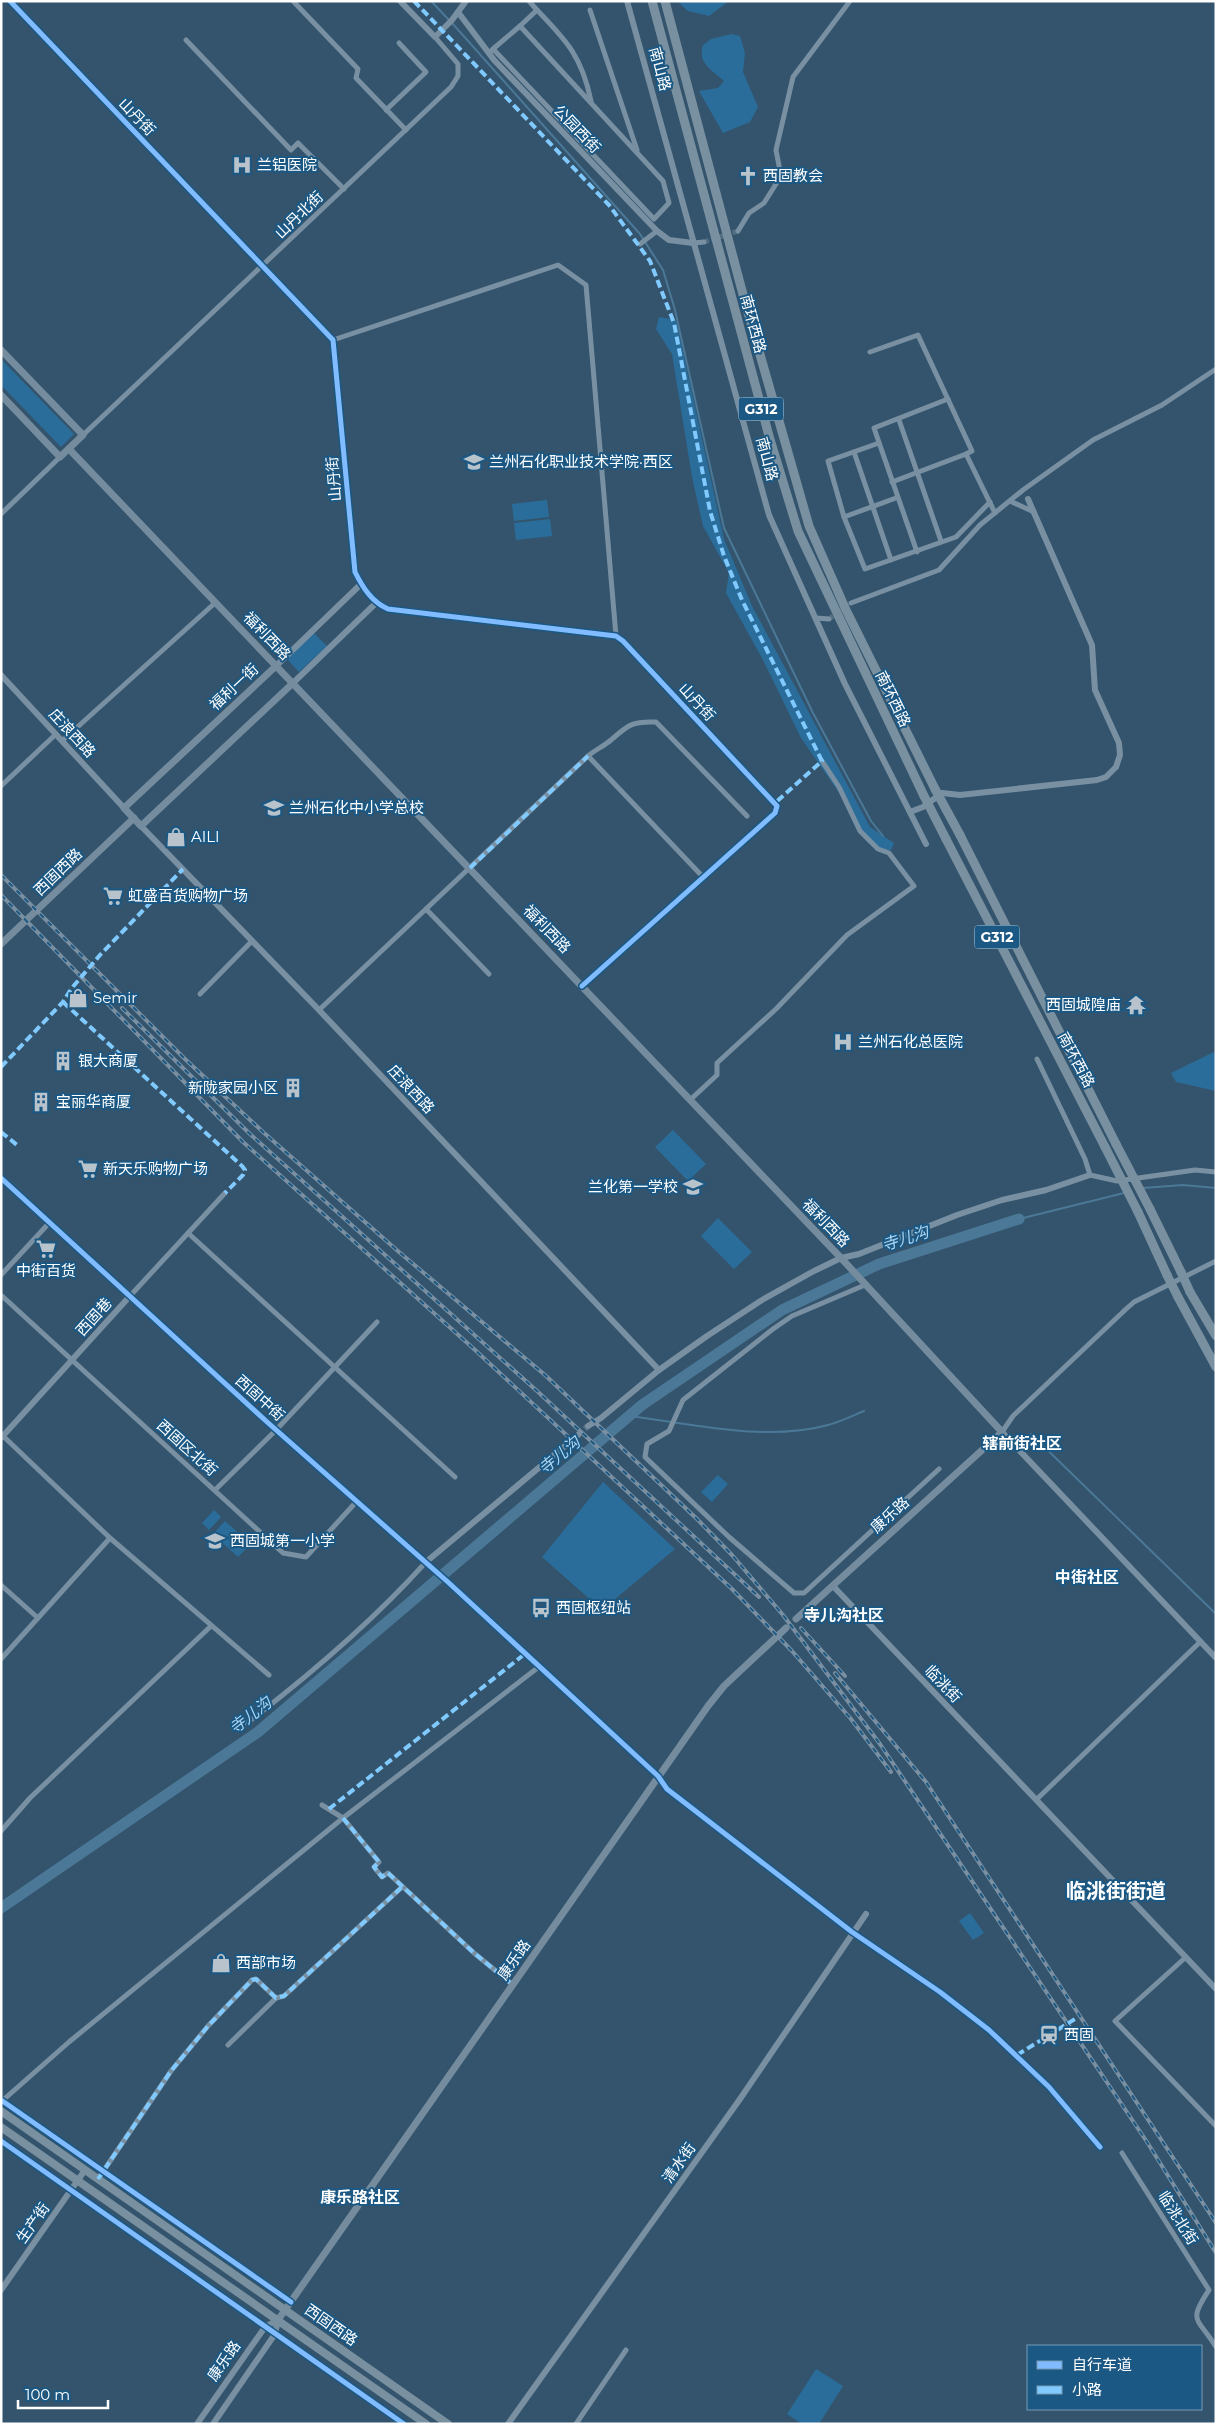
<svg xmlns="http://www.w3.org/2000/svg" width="1217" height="2425" viewBox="0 0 1217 2425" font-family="Montserrat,'Noto Sans SC',sans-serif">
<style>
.green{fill:#2b6d9a}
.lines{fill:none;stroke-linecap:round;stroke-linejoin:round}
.stream{stroke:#4c7898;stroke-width:2}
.river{stroke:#4c7898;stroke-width:11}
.minor-tunnel{stroke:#526e82;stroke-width:5;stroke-dasharray:5 2.5;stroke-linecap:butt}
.tertiary-tunnel{stroke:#526e82;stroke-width:6;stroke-dasharray:6 3;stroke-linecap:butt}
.minor{stroke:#7990a2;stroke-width:5}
.tertiary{stroke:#7990a2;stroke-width:6}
.secondary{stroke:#748c9e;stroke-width:7}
.primary{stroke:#78909f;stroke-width:8}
.trunk{stroke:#7990a0;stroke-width:9}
.rail-casing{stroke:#7a90a2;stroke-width:4}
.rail{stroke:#1b5884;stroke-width:2;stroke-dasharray:5.5;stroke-linecap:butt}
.trunk-bridge{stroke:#7990a0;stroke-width:9}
.quiet{stroke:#80caff;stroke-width:4;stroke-dasharray:8 4;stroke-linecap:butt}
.cycleway-casing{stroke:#1b5884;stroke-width:8}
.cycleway{stroke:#80bcff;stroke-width:5}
.labels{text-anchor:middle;stroke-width:4;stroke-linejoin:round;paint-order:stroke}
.shield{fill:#1b5884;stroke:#bbcdda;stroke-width:1}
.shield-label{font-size:14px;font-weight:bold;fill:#fff}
.street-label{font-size:15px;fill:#fff;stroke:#1b5884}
.poi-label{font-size:15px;fill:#fff;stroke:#1b5884;text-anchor:start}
.water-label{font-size:16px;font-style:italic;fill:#acd6f2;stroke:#1b5884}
.neighbourhood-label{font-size:16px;font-weight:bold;fill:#fff;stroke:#1b5884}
.district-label{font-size:20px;font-weight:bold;fill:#fff;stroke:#1b5884}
</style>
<rect width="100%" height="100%" fill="#33546c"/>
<g class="green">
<polygon points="677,1 729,1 709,16 688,11"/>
<path d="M731,34L740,36L745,53L743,72L758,107L750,122L723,133L699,91L718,88L724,81C712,70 697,63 703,45L711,39Z"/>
<polygon points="659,317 676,320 724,539 752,606 870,827 894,843 891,850 880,851 868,843 842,797 801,738 763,660 726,593 729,573 703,526 692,477 672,354 656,329"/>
<polygon points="1,359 74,434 61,447 1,385"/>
<polygon points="547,500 549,517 514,521 512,504"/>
<polygon points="550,519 552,536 516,540 514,523"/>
<polygon points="314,633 327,646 299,672 287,659"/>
<polygon points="1216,1051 1216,1091 1176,1082 1171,1073"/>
<polygon points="673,1130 706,1164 688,1181 655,1147"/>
<polygon points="718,1218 752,1252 734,1269 701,1236"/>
<polygon points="718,1475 728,1484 712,1502 701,1492"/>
<polygon points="603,1482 675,1549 602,1610 542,1557"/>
<polygon points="214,1510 221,1517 209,1530 202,1523"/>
<polygon points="225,1521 251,1544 238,1557 213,1534"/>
<polygon points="970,1913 984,1933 973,1940 959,1921"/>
<polygon points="816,2369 843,2386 819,2424 802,2424 787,2414"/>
</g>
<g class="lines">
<g class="stream">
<polyline points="431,1 449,20"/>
<polyline points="452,23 640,234 663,270 675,310 724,528 813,713 871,821 883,836"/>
<polyline points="1143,1188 1183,1185 1216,1188"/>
<polyline points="1019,1219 1124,1193"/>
<path d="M630,1416C692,1424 766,1442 828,1425C840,1422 852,1416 864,1411"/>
<polyline points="1031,1434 1216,1614"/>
</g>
<polyline class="river" points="1,1908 258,1732 642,1405 782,1310 879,1264 1019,1219"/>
<g class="minor-tunnel">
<polyline points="704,242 738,231"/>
<polyline points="829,619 847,606"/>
</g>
<polyline class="tertiary-tunnel" points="578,1435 588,1426"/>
<g class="minor">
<polyline points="293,1 358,69 356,78 406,130"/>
<polyline points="529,1 537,10"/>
<polyline points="590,10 637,150"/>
<path d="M520,26L537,10C567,41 582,57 591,101"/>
<polyline points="186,40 291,150 298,143 344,189"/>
<polyline points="489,53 493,49 654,219 669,203 663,181 520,26 493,49"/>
<polyline points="386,110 426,72 399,43"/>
<polyline points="738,231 749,213 764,203 781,176 776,150 793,77 850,1"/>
<polyline points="693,243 704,242"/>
<polyline points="640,244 657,231"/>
<polyline points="333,340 558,265 586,285 616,636"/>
<polyline points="870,352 918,335 972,451 966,454"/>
<polyline points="899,420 941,541"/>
<polyline points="83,435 451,87 458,76 458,64 435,37"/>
<polyline points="879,443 828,461 844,517 865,569 956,537 990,502"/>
<polyline points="854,452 891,560"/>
<polyline points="892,482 966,454 995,513"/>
<polyline points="1010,501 1034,512"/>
<polyline points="1,514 60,457"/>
<polyline points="844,517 896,498"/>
<polyline points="917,552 874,428 948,399"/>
<polyline points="851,603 939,570 980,525 1023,490 1093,440 1162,405 1216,369"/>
<polyline points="388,609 616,636 623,641 777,806 775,813 582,986"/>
<polyline points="816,618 829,619"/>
<polyline points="62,741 216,602"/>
<polyline points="588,756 703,877"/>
<polyline points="1,786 56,734"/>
<polyline points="426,909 489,974"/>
<polyline points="200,994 252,941"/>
<path d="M319,1010L588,756C595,750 604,746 611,740C628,725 632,721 656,722L747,816"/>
<polyline points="1037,1059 1085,1159 1090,1175 1117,1181 1195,1170 1216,1172"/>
<polyline points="690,1100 717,1075 717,1063 776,1009 847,935 914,886 889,853 878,849 860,831 839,787 822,761"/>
<polyline points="188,1233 455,1477"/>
<polyline points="1,1275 50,1222"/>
<polyline points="865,1285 792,1316 773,1329 683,1400 669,1431 647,1444 645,1457 729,1537 794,1593 804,1593 939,1469"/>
<polyline points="1,1295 283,1553 306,1557 357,1501"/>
<polyline points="130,1296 225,1193"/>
<polyline points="1002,1432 1013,1416 1125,1310 1134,1302 1216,1261"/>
<polyline points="2,1435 110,1538 269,1675"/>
<polyline points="215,1490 276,1430 377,1322"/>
<polyline points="1,1585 38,1618"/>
<polyline points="1,1659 110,1538"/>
<path d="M247,1723C311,1674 372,1622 426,1562"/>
<polyline points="1036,1800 1200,1642"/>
<polyline points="322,1805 343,1818 379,1862 374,1867 382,1877 388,1873 474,1953 513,1985"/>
<polyline points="1,1831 30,1798 211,1626"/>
<polyline points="1186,1957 1115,2021 1216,2126"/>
<polyline points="228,2045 276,1998"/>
<polyline points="1,2100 291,2302"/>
<polyline points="1,2102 69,2042 343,1818 540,1666"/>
<polyline points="1,2141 404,2424"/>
<path d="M1122,2153L1209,2290C1187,2323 1198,2317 1216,2347"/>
<polyline points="98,2179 171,2071 208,2026 252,1980 256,1979 276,1998 284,1996 402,1887"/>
<polyline points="576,2424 626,2350"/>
</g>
<g class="tertiary">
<path d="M10,1L333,340L355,572C363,588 372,602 388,609"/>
<polyline points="400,1 435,37 452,20 466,1"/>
<polyline points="627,1 769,515 845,684 926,844"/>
<polyline points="458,12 494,60 657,231 669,240 693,243"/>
<polyline points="276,666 361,584"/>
<polyline points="1,675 124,808"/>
<polyline points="293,683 377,602"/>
<polyline points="910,812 923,807 942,793 960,795 1097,780 1106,777 1116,767 1120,755 1119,743 1095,690 1092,645 1028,499"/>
<polyline points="141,826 319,1010 659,1370"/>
<polyline points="1,1178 266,1421 449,1583 658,1776 667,1789 852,1932 940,1992 989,2030 1049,2087 1100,2147"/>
<polyline points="588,1426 601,1418 659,1370 707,1336 762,1300 814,1271 841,1258 859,1254 957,1215 1002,1200 1046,1190 1090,1175"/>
<polyline points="1002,1432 1216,1658"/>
<polyline points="1,1438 130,1296"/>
<polyline points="426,1562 578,1435"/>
<polyline points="833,1586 1216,1989"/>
<polyline points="1,2290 85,2170"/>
<polyline points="197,2424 265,2327 278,2320"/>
<polyline points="213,2424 275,2334 278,2320"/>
<polyline points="508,2424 740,2099 866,1914"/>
</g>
<g class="secondary">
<polyline points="1,350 83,435 60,457 1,395"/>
<polyline points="69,449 841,1258 1002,1432 796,1619"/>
<polyline points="276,666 124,808 141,826 293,683"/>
<polyline points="1,944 134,818"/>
<polyline points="278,2320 708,1706 724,1686 786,1628"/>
</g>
<g class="primary">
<polyline points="1,2111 448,2424"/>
<polyline points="1,2127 426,2424"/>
</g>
<g class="trunk">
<polyline points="652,1 769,436 798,531 924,796"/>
<polyline points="665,1 745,302 809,526 846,610 935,789"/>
<polyline points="960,835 1116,1144"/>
<polyline points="946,839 1105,1147"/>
<polyline points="1150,1209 1181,1272"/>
<polyline points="1138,1212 1167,1275"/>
<polyline points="1190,1292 1216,1336"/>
<polyline points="1178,1297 1216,1367"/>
</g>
<defs>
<g id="rail">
<polyline points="1,875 185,1059 263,1132 399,1252 545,1375 697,1519 732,1555 783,1615 880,1744 1147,2142 1216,2253"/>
<polyline points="1,895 243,1142 474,1349 732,1589 792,1651 851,1719 891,1772"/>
<polyline points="122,1008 250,1134 537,1391 759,1597"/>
<polyline points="801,1628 845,1676"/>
<polyline points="835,1673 926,1782 1216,2223"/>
</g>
</defs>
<use href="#rail" class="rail-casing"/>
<use href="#rail" class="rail"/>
<g class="trunk-bridge">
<polyline points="935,789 960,835"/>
<polyline points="924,796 946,839"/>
<polyline points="1116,1144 1150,1209"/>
<polyline points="1105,1147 1138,1212"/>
<polyline points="1181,1272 1190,1292"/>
<polyline points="1167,1275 1178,1297"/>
</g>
<g class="quiet">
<polyline points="414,1 609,205 650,261 674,323 710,511 724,556 742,600 822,761 775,803"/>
<polyline points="470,868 588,756"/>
<polyline points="63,1002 242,1166 245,1170 243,1175 225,1193"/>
<polyline points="1,1067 63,1002 71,989 100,955 183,869"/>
<polyline points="1,1132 17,1145"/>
<polyline points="329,1809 526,1653"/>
<polyline points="343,1818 379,1862 374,1867 382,1877 388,1873 474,1953 513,1985"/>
<polyline points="1017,2055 1075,2019"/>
<polyline points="98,2179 171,2071 208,2026 252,1980 256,1979 276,1998 284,1996 402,1887"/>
</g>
<defs>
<g id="cycleway">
<path d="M10,1L333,340L355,572C363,588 372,602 388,609L616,636L623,641L777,806L775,813L582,986"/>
<polyline points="1,1178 266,1421 449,1583 658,1776 667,1789 852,1932 940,1992 989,2030 1049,2087 1100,2147"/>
<polyline points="1,2100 291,2302"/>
<polyline points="1,2141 404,2424"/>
</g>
</defs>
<use href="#cycleway" class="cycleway-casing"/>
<use href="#cycleway" class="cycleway"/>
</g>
<defs>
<symbol id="hospital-bare" viewBox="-9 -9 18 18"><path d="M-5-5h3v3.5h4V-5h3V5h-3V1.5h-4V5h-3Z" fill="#b8c3cc" stroke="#1b5884" stroke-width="2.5" paint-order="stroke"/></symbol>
<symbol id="church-bare" viewBox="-9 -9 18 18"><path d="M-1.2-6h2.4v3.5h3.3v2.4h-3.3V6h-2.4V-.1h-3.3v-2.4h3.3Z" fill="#b8c3cc" stroke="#1b5884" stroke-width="2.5" paint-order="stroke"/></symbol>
<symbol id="university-bare" viewBox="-9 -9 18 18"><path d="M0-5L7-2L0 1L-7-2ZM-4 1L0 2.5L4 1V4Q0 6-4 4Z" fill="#b8c3cc" stroke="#1b5884" stroke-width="2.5" paint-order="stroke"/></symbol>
<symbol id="school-bare" viewBox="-9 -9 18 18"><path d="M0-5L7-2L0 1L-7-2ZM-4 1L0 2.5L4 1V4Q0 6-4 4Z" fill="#b8c3cc" stroke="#1b5884" stroke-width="2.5" paint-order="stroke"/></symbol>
<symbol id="shop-bare" viewBox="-9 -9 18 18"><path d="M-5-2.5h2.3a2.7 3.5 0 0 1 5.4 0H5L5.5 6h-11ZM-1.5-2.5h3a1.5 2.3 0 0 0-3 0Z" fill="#b8c3cc" stroke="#1b5884" stroke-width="2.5" paint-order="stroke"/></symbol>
<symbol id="supermarket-bare" viewBox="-9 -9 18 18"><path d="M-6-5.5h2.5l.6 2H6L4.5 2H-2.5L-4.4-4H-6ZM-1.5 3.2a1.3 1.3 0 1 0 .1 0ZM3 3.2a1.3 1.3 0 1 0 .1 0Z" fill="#b8c3cc" stroke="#1b5884" stroke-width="2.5" paint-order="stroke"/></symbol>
<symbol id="temple-bare" viewBox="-9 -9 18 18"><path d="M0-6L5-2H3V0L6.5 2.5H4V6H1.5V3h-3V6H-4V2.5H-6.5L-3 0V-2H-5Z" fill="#b8c3cc" stroke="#1b5884" stroke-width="2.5" paint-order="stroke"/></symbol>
<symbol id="building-bare" viewBox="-9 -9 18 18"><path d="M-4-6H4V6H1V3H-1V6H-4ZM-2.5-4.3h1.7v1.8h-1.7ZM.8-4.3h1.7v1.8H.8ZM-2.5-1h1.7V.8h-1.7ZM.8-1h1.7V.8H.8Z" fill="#b8c3cc" stroke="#1b5884" stroke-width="2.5" paint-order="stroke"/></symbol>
<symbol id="bus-bare" viewBox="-9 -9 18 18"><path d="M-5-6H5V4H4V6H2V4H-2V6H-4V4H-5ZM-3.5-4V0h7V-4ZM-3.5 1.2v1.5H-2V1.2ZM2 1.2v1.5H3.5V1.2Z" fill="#b8c3cc" stroke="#1b5884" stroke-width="2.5" paint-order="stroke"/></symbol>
<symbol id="station-bare" viewBox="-9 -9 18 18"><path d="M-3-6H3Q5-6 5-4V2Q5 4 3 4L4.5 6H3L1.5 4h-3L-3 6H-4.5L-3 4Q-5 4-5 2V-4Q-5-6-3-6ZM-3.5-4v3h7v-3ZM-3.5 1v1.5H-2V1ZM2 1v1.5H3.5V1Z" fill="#b8c3cc" stroke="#1b5884" stroke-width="2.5" paint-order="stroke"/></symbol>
</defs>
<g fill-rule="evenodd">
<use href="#hospital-bare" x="228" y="151" width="28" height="28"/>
<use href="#church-bare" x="734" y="162" width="28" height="28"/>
<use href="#university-bare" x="460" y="448" width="28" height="28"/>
<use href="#school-bare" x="260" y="794" width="28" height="28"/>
<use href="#shop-bare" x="162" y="823" width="28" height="28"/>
<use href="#supermarket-bare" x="99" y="882" width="28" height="28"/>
<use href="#shop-bare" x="64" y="984" width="28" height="28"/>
<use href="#temple-bare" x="1122" y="991" width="28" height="28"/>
<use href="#hospital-bare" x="829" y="1028" width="28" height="28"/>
<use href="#building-bare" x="49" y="1047" width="28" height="28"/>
<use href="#building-bare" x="279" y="1074" width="28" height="28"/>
<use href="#building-bare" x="27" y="1088" width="28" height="28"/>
<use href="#supermarket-bare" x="74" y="1155" width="28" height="28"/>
<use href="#school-bare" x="679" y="1173" width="28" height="28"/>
<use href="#supermarket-bare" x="32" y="1235" width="28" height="28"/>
<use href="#school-bare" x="201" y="1527" width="28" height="28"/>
<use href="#bus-bare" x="527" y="1594" width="28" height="28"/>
<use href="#shop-bare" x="207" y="1949" width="28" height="28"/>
<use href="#station-bare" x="1035" y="2021" width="28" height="28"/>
</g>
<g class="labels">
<g class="shield">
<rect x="738.5" y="397.5" width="45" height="23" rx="4"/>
<rect x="974.5" y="925.5" width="45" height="23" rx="4"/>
</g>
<g class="shield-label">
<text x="761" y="414">G312</text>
<text x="997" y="942">G312</text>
</g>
<g class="street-label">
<text transform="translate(660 69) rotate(75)" y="5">南山路</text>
<text transform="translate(137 117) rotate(46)" y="5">山丹街</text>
<text transform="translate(577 129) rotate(46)" y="5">公园西街</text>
<text transform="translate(299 215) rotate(-44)" y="5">山丹北街</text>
<text transform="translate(753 324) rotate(75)" y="5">南环西路</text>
<text transform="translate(767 459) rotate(75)" y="5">南山路</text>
<text transform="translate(334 479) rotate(-95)" y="5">山丹街</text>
<text transform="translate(267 636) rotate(46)" y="5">福利西路</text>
<text transform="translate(234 687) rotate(-43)" y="5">福利一街</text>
<text transform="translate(893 699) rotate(64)" y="5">南环西路</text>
<text transform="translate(697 702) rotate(47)" y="5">山丹街</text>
<text transform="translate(72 733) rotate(47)" y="5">庄浪西路</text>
<text transform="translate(58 872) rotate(-44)" y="5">西固西路</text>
<text transform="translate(547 929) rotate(46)" y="5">福利西路</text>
<text transform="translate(1076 1060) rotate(62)" y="5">南环西路</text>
<text transform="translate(411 1089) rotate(47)" y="5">庄浪西路</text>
<text transform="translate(826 1223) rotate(46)" y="5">福利西路</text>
<text transform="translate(94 1317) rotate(-48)" y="5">西固巷</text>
<text transform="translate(260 1398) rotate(42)" y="5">西固中街</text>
<text transform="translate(187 1448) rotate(42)" y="5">西固区北街</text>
<text transform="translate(890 1515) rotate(-42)" y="5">康乐路</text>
<text transform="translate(943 1684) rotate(46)" y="5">临洮街</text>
<text transform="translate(514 1960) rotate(-55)" y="5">康乐路</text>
<text transform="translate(679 2163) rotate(-55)" y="5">清水街</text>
<text transform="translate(1178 2218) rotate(58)" y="5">临洮北街</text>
<text transform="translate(33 2223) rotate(-55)" y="5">生产街</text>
<text transform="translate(331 2325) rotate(35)" y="5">西固西路</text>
<text transform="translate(224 2361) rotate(-55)" y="5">康乐路</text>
</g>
<g class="poi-label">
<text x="257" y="170">兰铝医院</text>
<text x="763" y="181">西固教会</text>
<text x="489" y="467">兰州石化职业技术学院·西区</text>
<text x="289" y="813">兰州石化中小学总校</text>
<text x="191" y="842">AILI</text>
<text x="128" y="901">虹盛百货购物广场</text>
<text x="93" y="1003">Semir</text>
<text x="1121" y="1010" text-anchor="end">西固城隍庙</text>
<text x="858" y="1047">兰州石化总医院</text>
<text x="78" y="1066">银大商厦</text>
<text x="278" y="1093" text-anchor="end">新陇家园小区</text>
<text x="56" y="1107">宝丽华商厦</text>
<text x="103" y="1174">新天乐购物广场</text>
<text x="678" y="1192" text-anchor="end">兰化第一学校</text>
<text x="46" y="1276" text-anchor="middle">中街百货</text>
<text x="230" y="1546">西固城第一小学</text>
<text x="556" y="1613">西固枢纽站</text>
<text x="236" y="1968">西部市场</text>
<text x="1064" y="2040">西固</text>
</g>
<g class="water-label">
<text transform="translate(905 1238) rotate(-18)" y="6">寺儿沟</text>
<text transform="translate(559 1455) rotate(-40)" y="6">寺儿沟</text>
<text transform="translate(250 1715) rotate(-38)" y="6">寺儿沟</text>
</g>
<g class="neighbourhood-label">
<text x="1022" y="1449">辖前街社区</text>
<text x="1087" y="1583">中街社区</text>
<text x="844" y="1621">寺儿沟社区</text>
<text x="360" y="2203">康乐路社区</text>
</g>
<g class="district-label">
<text x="1116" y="1898">临洮街街道</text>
</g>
</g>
<rect width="1217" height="2425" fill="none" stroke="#ffffff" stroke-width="5"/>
<rect x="1027" y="2345" width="175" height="65" fill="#1b5884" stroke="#769bb5"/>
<rect x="1037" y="2361" width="25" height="8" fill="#80bcff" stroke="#769bb5"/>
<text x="1072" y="2370" font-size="15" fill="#ffffff">自行车道</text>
<rect x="1037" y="2386" width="25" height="8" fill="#80caff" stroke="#769bb5"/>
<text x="1072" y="2395" font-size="15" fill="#ffffff">小路</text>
<path d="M18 2400v8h90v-8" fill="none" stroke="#ffffff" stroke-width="2.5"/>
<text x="25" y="2400" font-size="15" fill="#ffffff" stroke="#1b5884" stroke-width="4" paint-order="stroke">100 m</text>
</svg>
